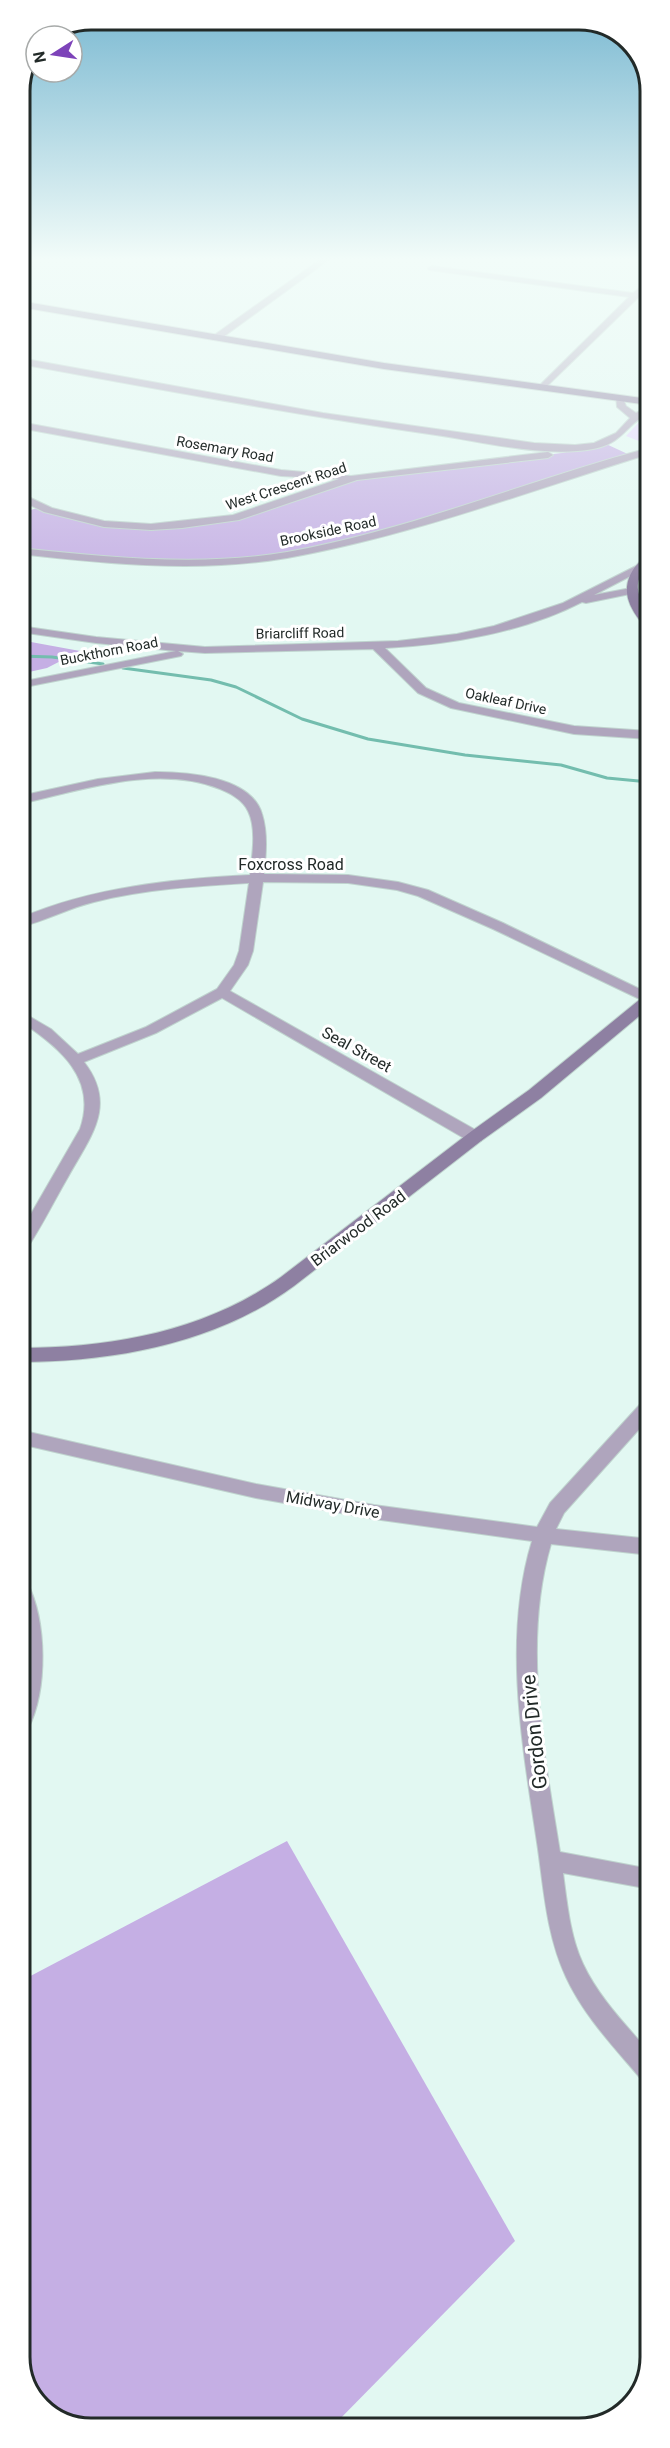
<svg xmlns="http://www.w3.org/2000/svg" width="670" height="2448" viewBox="0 0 670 2448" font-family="Roboto,sans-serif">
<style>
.green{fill:#e6d6fe}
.forest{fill:#c5afe4}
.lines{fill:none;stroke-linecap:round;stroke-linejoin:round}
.stream{stroke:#73bdae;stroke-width:3}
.street-casing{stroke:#bfd3ce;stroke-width:2}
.secondary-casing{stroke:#bfd3ce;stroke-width:2}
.street{fill:#afa5bd;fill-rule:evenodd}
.secondary{fill:#8e80a2;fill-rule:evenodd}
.labels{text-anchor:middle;stroke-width:6;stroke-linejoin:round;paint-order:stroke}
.far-street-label{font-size:14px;fill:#222a28;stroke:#fff}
.street-label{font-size:16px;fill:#222a28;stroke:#fff}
.near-street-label{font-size:20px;fill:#222a28;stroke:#fff}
.rim{fill:none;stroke:#222a28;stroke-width:3}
</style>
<rect width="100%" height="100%" fill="#e2f8f2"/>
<polygon class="green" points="649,416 649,445 626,436 643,418"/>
<g class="forest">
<path d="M604,443L632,456C527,489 422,528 314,550C228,568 106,565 20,549V513L41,507L104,524L167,526L217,521L356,477L562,453Z"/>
<polygon points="20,640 80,651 47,668 20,674"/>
<polygon points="287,1841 515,2241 331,2428 86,2428 44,2411 21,2371 21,1981"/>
</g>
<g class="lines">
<g class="stream">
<polyline points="20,656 52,657 103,664"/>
<polyline points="123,668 211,680 236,687 302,719 368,739 465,755 561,765 607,778 649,782"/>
</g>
<defs>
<g id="street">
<polygon points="321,259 330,259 219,340 213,340 213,336"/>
<polygon points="432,266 633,293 649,281 649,287 543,390 540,389 540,385 629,297 429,270 428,268"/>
<path d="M20,358L323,413L534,443L575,445L594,443L616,433L630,418L617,407L616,396H622L626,406L636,413L649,407V413C626,424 624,443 593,449C545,458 484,442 436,435C296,415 158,389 20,364Z"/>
<polygon points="20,422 281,470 351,476 548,452 553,455 548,458 357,480 239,520 182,528 151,530 104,527 44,512 20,500 20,493 52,508 104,521 151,524 233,515 339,479 281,476 20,428"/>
<path d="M649,448V454C530,491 410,536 287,558C200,573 107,564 20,554V548C107,557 200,567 287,552C411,530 528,480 649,448Z"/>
<path d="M640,564L645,567L644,569L594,595L631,588L635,589V593L586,603L582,602C524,632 450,645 385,648L426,688L459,703L574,726L649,731V739L574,734L451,708L418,693L373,649L205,653L178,651L183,654L181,656L20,688V682L176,651L96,643L20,632V626L96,637L205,647L398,641L457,634L494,626L563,603Z"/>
<path d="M155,772C186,772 251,776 262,814C268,833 266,855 264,874L348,875L398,882L428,890L503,923L650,994V1004L493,929L418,896L397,890L348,883L263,882L253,951L248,965L230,991L481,1133L483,1137L481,1141H469L222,998L156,1033L84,1062C118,1106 90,1137 68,1177C54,1201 42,1226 26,1250L20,1252V1233L80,1129C98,1078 59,1047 20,1021V1011L51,1029L78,1054L146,1027L217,989L234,965L239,951L249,883C198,886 145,889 94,902C69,908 45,921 20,927V918C93,887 172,879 250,875C252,856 257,829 248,811C243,800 230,793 220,789C157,764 83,790 20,804V796L98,779Z"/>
<path d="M650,1398V1417L564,1513L556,1529L650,1539V1555L551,1544C522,1643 544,1752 560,1852L650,1869V1889L563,1873C567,1903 570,1936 583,1964C599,1998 626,2025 650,2053V2083L641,2079C614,2047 584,2016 566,1977C547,1936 544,1892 538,1849C523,1749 502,1640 532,1541L374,1519L256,1498L20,1444V1430L256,1484L374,1505L537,1527L550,1503L644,1400Z"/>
<path d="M20,1580L27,1582C47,1621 48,1690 28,1729L21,1732Z"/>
</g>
<g id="secondary">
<polygon points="20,301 384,363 649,399 649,405 384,369 20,307"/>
<path d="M649,556V565C623,590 651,604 649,628L645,627C629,608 619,589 635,567C639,562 643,558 649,556Z"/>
<path d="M650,994V1007L541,1098L481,1141L294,1286C217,1343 115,1362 20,1362V1348C111,1348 206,1331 281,1277L469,1133L529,1090L644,996Z"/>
</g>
</defs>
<use href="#street" class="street-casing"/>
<use href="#secondary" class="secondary-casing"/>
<use href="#street" class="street"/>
<use href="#secondary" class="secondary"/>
</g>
<linearGradient id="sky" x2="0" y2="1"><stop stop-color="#79b8d1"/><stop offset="0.43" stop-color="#f2fcf9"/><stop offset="1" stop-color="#f2fcf9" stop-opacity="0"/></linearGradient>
<rect width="670" height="602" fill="url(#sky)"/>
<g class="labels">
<g class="far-street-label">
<text transform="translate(225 449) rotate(10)" y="5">Rosemary Road</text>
<text transform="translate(286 486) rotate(-18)" y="5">West Crescent Road</text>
<text transform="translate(328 531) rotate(-12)" y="5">Brookside Road</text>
<text transform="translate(300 633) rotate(-1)" y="5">Briarcliff Road</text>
<text transform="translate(109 651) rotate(-11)" y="5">Buckthorn Road</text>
<text transform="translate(506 701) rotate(12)" y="5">Oakleaf Drive</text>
</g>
<g class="street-label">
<text x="291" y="870">Foxcross Road</text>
<text transform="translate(357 1049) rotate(29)" y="6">Seal Street</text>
<text transform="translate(358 1228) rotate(-37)" y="6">Briarwood Road</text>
<text transform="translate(333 1504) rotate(10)" y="6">Midway Drive</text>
</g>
<g class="near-street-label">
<text transform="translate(534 1732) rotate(-96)" y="7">Gordon Drive</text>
</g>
</g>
<path d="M0 0H670V2448H0ZM91 30H579A61 61 0 0 1 640 91V2357A61 61 0 0 1 579 2418H91A61 61 0 0 1 30 2357V91A61 61 0 0 1 91 30Z" fill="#fff" fill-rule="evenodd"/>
<path class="rim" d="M91 30H579A61 61 0 0 1 640 91V2357A61 61 0 0 1 579 2418H91A61 61 0 0 1 30 2357V91A61 61 0 0 1 91 30Z"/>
<g transform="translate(54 54) rotate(258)"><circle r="28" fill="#ffffff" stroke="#a7aaa9" stroke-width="1.5"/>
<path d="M0-4.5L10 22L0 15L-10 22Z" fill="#7d43b9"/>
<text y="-9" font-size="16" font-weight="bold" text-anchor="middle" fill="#222a28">N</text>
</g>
</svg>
